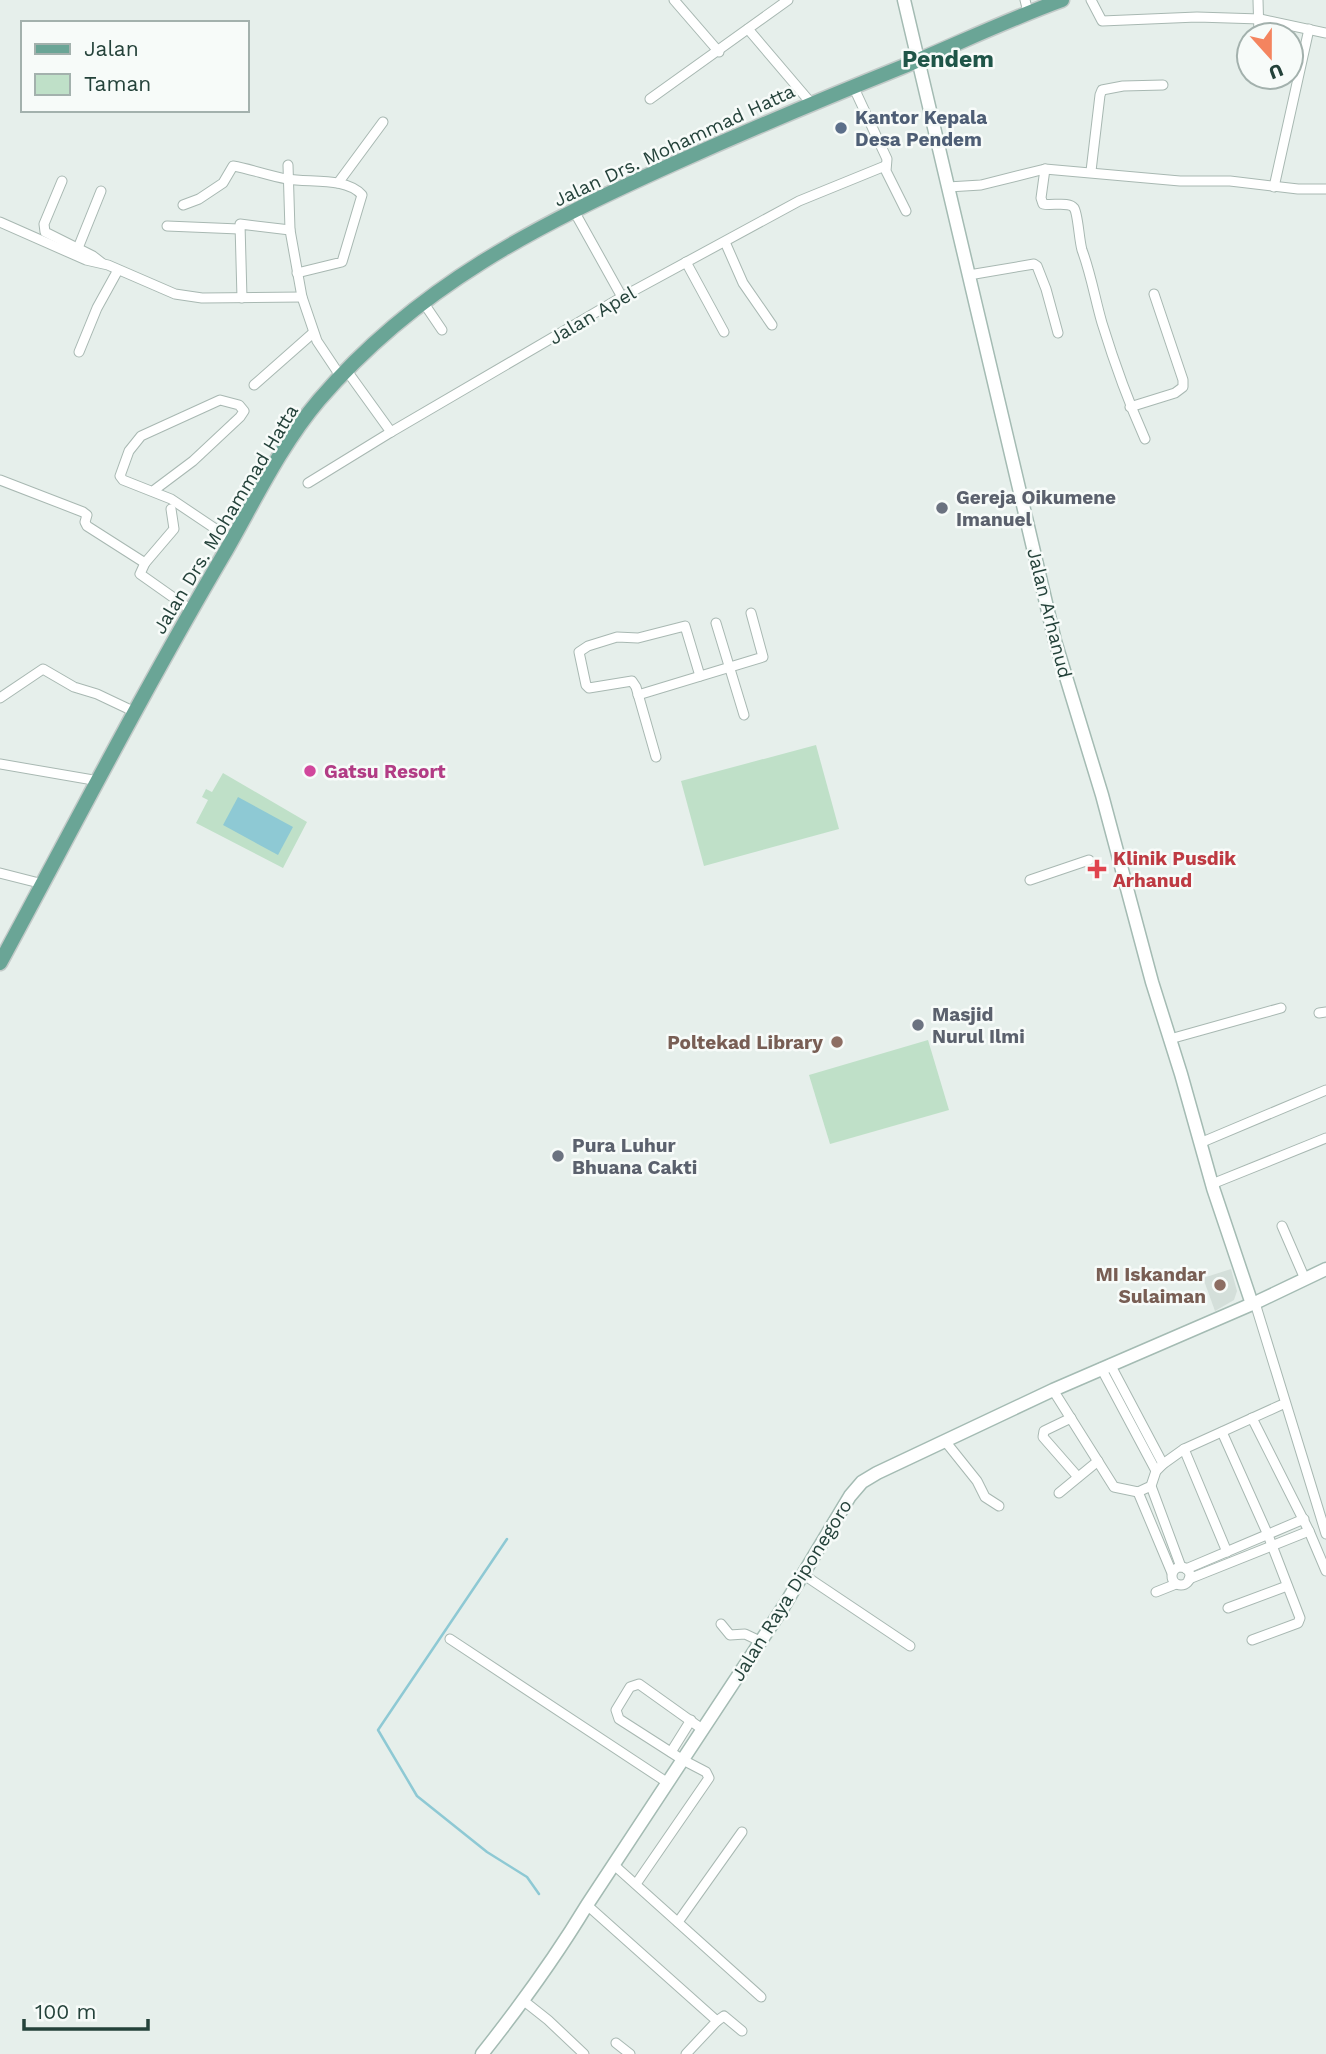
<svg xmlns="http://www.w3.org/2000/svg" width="1326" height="2054" viewBox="0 0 1326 2054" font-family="'Work Sans',sans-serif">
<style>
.built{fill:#d4dfda}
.green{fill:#bfe0c8}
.water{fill:#8ec9d4}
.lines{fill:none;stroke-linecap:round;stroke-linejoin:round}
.stream{stroke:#8ec9d4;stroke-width:2.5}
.street-casing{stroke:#a8b8b2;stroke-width:11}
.secondary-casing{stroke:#a4bbb3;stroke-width:15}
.primary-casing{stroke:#c2cac8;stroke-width:17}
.street{stroke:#fff;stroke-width:9}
.secondary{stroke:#fff;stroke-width:12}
.primary{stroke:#6aa596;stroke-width:14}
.service-dot{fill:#5c6f8a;stroke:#f7fbf9;stroke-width:2.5}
.worship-dot{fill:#6b7280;stroke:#f7fbf9;stroke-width:2.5}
.hotel-dot{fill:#d1479c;stroke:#f7fbf9;stroke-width:2.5}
.health-dot{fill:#e0444e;stroke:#f7fbf9;stroke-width:2.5}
.education-dot{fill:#8d6e63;stroke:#f7fbf9;stroke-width:2.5}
.labels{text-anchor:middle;stroke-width:5;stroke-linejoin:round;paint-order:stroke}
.service-label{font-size:19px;font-weight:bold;fill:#4e5e75;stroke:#f7fbf9;text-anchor:start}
.street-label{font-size:19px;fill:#24423a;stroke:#f7fbf9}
.worship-label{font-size:19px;font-weight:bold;fill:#5b616d;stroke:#f7fbf9;text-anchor:start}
.hotel-label{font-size:19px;font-weight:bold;fill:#b23c85;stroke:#f7fbf9;text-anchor:start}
.health-label{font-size:19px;font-weight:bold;fill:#be3a42;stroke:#f7fbf9;text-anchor:start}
.education-label{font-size:19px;font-weight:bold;fill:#785e54;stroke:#f7fbf9;text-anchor:end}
.quarter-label{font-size:23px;font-weight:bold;fill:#1f5548;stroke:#f7fbf9}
</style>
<rect width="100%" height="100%" fill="#e6efeb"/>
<polygon class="built" points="1231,1269 1237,1291 1234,1300 1215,1311 1203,1278"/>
<g class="green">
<polygon points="816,745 839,829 704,866 681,781"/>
<polygon points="223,773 307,822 283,868 196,823 208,800 202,797 206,789 212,792"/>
<polygon points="928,1040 949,1110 830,1144 809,1075"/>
</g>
<polygon class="water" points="238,797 293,827 278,855 223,825"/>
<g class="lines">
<polyline class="stream" points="507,1539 378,1730 417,1796 487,1852 527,1877 539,1894"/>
<defs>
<g id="street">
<polyline points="674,0 719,52"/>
<polyline points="1025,0 1028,12"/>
<polyline points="1091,0 1102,21 1197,17 1260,19 1326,33"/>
<polyline points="1258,0 1259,35"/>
<polyline points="748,29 811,103"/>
<polyline points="853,86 887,159 886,171 906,211"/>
<polyline points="650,99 788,0"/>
<polyline points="288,165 290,230 302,297 317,341 341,377"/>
<path d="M1045,169L1041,198L1043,204C1052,206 1069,201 1074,208C1078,213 1079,240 1082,250C1091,274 1095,299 1102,323C1114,362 1128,401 1145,439"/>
<polyline points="1091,171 1100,95 1102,90 1123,86 1163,85"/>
<polyline points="62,181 44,224 45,232 93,256 102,263"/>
<polyline points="338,183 383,122"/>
<polyline points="948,187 981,185 1045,169 1180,181 1230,181 1298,189 1326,189"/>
<polyline points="1274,187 1309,29"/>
<path d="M183,205L199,199L223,183L233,166C251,169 269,176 287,179C310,183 346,177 362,195L342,262L297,273"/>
<polyline points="574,211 622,297"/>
<polyline points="0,222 86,260 108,265 175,294 202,298 302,297"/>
<polyline points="167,226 239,229"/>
<polyline points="725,242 743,283 772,325"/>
<polyline points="78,248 101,191"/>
<polyline points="686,262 724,332"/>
<polyline points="969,275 1034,264 1037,266 1046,289 1058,333"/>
<polyline points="242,298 240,224 290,230"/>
<polyline points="423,302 442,330"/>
<polyline points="79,352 97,308 118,270"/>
<polyline points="347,371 391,432"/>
<polyline points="254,385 313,333"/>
<polyline points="1130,407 1175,393 1183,387 1183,380 1154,294"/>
<polyline points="0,480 83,512 87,515 85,522 87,526 145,563"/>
<polyline points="308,483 391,432 622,297 799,201 885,166"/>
<polyline points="153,491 193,461 240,417 244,411 239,405 220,400 141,436 129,451 120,476 123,480 171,499 232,540"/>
<polyline points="171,509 174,529 145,563 140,574 191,610"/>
<polyline points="716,623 744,715"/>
<polyline points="638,695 763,657 751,613"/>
<polyline points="0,698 43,669 74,687 97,694 135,712"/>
<polyline points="656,757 636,687 632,681 589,688 586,685 579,652 588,646 617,637 638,638 685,626 700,676"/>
<polyline points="0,764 99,781"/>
<polyline points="0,873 43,884"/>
<polyline points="1030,880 1089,860"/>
<polyline points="1319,1013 1326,1012"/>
<polyline points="1170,1039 1281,1008"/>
<polyline points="1200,1143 1326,1090"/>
<polyline points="1212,1184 1326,1138"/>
<polyline points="1282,1226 1305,1279"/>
<polyline points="1255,1303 1326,1534"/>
<polyline points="1110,1364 1163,1464"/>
<polyline points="1101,1368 1156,1471"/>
<polyline points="1053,1390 1114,1487 1138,1492 1151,1486"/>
<polyline points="1071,1418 1044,1431 1043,1437 1078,1477"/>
<polyline points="1252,1418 1309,1531 1326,1571"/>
<polyline points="1222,1432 1268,1535 1300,1618 1298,1623 1252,1640"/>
<polyline points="945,1441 977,1481 985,1497 999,1506"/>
<polyline points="1184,1449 1227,1552"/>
<polyline points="1138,1492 1172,1573"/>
<polyline points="1059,1493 1098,1461"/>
<circle cx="1181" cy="1576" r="9"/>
<polyline points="1181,1567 1151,1486 1156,1471 1163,1464 1184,1449 1281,1405"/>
<polyline points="1186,1569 1304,1519"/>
<polyline points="804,1575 910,1646"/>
<polyline points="1189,1579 1309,1531"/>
<polyline points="1156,1592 1176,1584"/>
<polyline points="1228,1608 1287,1586"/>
<polyline points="721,1624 730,1635 745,1634 760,1641"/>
<polyline points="450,1639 668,1783"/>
<polyline points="671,1752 691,1720"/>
<polyline points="614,1865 761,1997"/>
<polyline points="636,1884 709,1778 706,1772 683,1760 619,1719 616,1710 630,1687 639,1684 702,1729"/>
<polyline points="587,1905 717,2021 686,2054"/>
<polyline points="678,1922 742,1832"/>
<polyline points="524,2001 548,2020 584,2054"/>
<polyline points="717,2021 724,2016 742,2031"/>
<polyline points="616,2043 630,2054"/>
</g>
<g id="secondary">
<polyline points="904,0 1055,641 1102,795 1152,982 1181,1074 1213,1188 1252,1304"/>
<path d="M482,2054C520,2006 555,1958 587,1905L784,1606L850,1496L862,1482L877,1473L1053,1390L1259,1301L1326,1269"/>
</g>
<path id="primary" d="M0,963C74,826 145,688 224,554C254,502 280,446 319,400C418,285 538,225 673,164C749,130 825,98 902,67C955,45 1007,20 1062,0"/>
</defs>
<use href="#street" class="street-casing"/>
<use href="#secondary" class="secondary-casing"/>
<use href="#primary" class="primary-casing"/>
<use href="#street" class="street"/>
<use href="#secondary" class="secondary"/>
<use href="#primary" class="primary"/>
</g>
<circle class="service-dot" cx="841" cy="128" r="7"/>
<g class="worship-dot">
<circle cx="942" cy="508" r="7"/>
<circle cx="918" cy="1025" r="7"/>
<circle cx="558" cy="1156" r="7"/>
</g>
<circle class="hotel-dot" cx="310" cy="771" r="7"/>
<path class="health-dot" d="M1093.5 858.5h7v7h7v7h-7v7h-7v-7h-7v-7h7z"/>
<g class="education-dot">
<circle cx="837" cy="1042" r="7"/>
<circle cx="1220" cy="1285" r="7"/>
</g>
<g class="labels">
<g class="service-label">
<text x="855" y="124">Kantor Kepala<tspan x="855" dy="22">Desa Pendem</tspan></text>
</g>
<g class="street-label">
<text transform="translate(674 145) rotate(-25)" y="7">Jalan Drs. Mohammad Hatta</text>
<text transform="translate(592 315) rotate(-30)" y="7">Jalan Apel</text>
<text transform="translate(225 519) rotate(-59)" y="7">Jalan Drs. Mohammad Hatta</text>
<text transform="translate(1050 613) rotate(76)" y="7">Jalan Arhanud</text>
<text transform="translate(791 1590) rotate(-58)" y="7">Jalan Raya Diponegoro</text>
</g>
<g class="worship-label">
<text x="956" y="504">Gereja Oikumene<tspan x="956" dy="22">Imanuel</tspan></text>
<text x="932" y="1021">Masjid<tspan x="932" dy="22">Nurul Ilmi</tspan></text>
<text x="572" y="1152">Pura Luhur<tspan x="572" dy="22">Bhuana Cakti</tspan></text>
</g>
<g class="hotel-label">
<text x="324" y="778">Gatsu Resort</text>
</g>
<g class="health-label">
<text x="1113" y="865">Klinik Pusdik<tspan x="1113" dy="22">Arhanud</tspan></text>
</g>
<g class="education-label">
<text x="823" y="1049">Poltekad Library</text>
<text x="1206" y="1281">MI Iskandar<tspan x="1206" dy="22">Sulaiman</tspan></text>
</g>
<g class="quarter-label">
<text x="948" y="67">Pendem</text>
</g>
</g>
<rect x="21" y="21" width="228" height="91" fill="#f7fbf9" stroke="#a3b1ad" stroke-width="2"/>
<rect x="35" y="44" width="35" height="10" fill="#6aa596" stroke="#a3b1ad" stroke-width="2"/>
<text x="84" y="56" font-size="21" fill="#24423a">Jalan</text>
<rect x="35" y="74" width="35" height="21" fill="#bfe0c8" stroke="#a3b1ad" stroke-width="2"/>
<text x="84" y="91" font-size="21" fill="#24423a">Taman</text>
<g transform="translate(1270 56) rotate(159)"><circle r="33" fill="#f7fbf9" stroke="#a3b1ad" stroke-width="2"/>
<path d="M0-5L12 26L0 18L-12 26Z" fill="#f4845f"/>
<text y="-10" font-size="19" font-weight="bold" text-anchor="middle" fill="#24423a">U</text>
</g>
<path d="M24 2019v10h124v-10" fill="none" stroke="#24423a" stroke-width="3.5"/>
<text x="35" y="2019" font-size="21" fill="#24423a" stroke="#f7fbf9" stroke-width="5" paint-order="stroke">100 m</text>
</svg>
